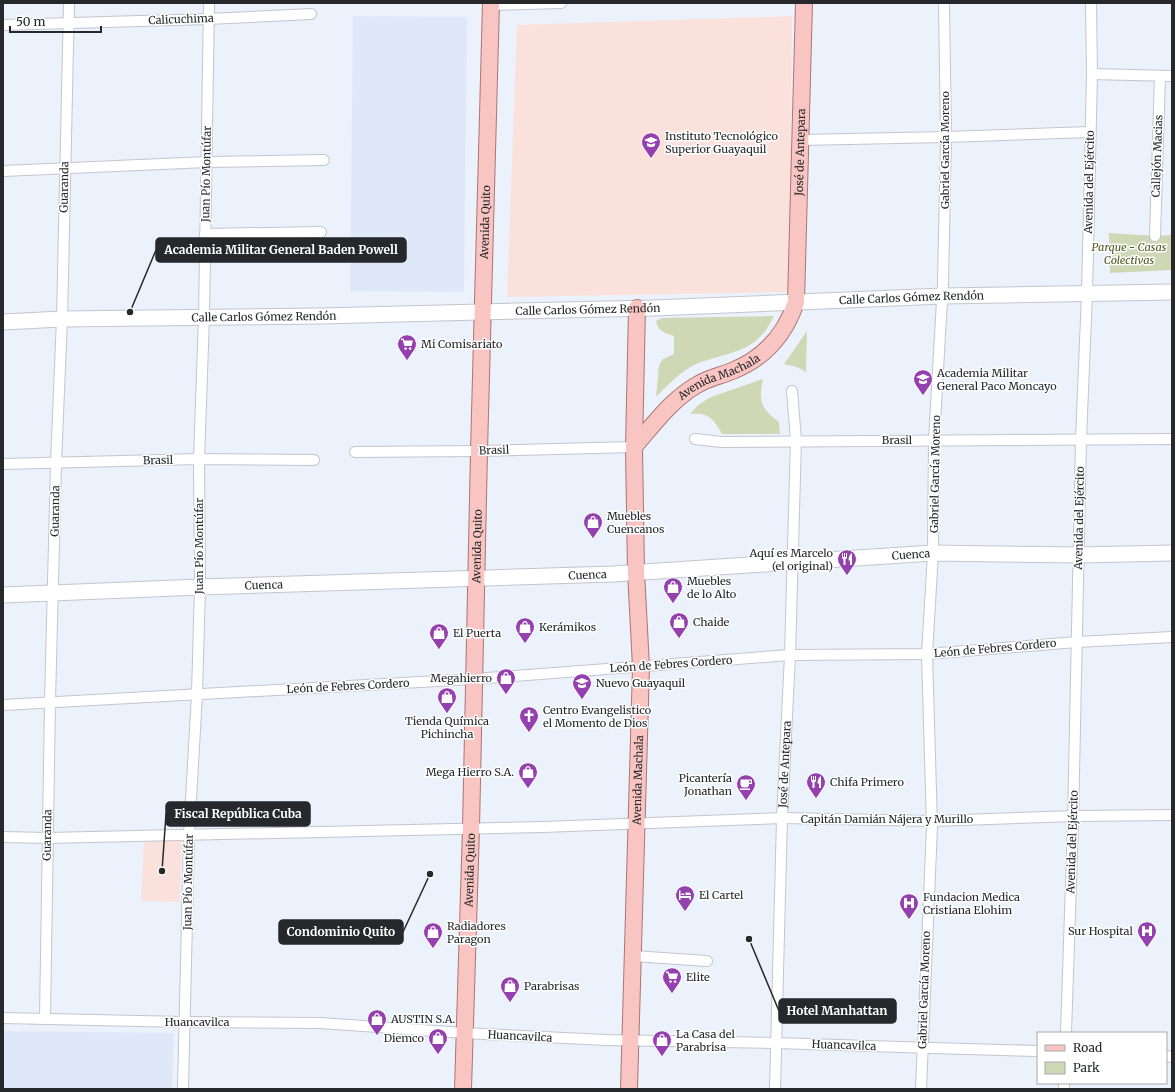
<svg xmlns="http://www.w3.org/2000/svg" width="1175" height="1092" viewBox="0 0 1175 1092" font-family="Merriweather,serif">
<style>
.built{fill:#dfe8f9}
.education{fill:#fbe1db}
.green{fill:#cfd7b5}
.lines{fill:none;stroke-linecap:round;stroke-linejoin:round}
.street-casing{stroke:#c1c6d0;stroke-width:12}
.secondary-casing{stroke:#c1c6d0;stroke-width:17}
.primary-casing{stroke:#ab7573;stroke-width:18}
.street{stroke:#fff;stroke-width:10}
.secondary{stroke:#fff;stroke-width:15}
.primary{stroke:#f8c5c2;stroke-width:16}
.labels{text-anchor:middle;stroke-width:3;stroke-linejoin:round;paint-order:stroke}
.street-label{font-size:11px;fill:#26282c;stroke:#fff}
.poi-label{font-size:11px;fill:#26282c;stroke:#fff;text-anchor:start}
.park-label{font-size:11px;font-style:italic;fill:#4e5821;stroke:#fff}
.leader{fill:none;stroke:#26282c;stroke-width:1.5}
.callout-dot{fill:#26282c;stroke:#fff;stroke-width:1.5}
.callout{fill:#26282c;stroke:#26282c;stroke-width:1.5}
.callout-label{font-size:12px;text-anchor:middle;font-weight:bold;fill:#fff}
</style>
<rect width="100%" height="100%" fill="#ecf2fc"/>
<g class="built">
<polygon points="353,16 467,17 464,292 350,291"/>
<polygon points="3,1031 174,1033 172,1089 3,1089"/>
</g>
<g class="education">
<polygon points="792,16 790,292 507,297 517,25"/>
<polygon points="144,840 182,840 180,902 141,901"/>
</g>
<g class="green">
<polygon points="1109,233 1155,236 1172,235 1172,270 1110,273"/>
<path d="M774,316C756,355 729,351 696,364C681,371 668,385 656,397L659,365L663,359L674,354V336C665,333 658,332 656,321L662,318Z"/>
<polygon points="807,331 806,372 797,367 784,364"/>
<path d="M763,379C758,401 761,409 779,422L780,434H722C713,418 709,412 690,414L698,405L711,397Z"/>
</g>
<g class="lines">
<defs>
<g id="street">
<polyline points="491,5 561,3"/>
<polyline points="3,25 208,19 311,14"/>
<polyline points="1092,74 1172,76"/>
<polyline points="800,140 946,137 1090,132"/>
<polyline points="3,171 207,162 324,160"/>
<polyline points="205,234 321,232"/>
<polyline points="1155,236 1160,76"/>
<polyline points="695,439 722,442 1172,439"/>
<polyline points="355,452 479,451 634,447"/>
<polyline points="3,464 199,459 314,460"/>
<polyline points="3,705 474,679 790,655 927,654 1077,642 1172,637"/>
<polyline points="3,837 47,838 543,827 782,818 932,821 1074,816 1172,815"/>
<polyline points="633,956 707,961"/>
<polyline points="3,1018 184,1022 320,1023 464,1033 606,1040 776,1043 932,1048 1038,1051"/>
<polyline points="45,1019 50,702 56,463 62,319 69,3"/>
<polyline points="1066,1033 1073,823 1081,439 1087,294 1092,74 1091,3"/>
<polyline points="1166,1056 1172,1057"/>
<polyline points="183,1089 189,835 197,694 200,587 199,459 204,317 209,3"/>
<path id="s1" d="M775,1089L782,818L790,655L796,440L792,391"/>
<polyline points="921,1089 932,826 927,654 933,553 934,440 943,283 946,137 944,3"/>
<polyline points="1064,1089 1064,1083"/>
</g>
<g id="secondary">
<path id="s2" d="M3,322L62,319L321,316L517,311L654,308L943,296L1172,292"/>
<path id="s3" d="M3,595L200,587L613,574L933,553L1079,555L1172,553"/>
</g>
<g id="primary">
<path id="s4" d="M634,447C653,425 672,399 697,385C708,378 720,376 732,371C765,358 785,335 796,302L804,3"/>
<path id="s5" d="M463,1089L471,828L479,451L491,3"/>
<path id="s6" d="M629,1089L641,667L636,572L634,447L637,308"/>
</g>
</defs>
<use href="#street" class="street-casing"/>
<use href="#secondary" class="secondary-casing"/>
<use href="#primary" class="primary-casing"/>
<use href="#street" class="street"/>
<use href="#secondary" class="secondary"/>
<use href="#primary" class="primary"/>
</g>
<defs>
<symbol id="school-pin" viewBox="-11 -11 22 30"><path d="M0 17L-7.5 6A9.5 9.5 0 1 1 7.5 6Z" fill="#9440ae" stroke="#fff"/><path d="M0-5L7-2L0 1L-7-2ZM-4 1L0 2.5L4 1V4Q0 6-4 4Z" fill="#fff"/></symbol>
<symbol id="supermarket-pin" viewBox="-11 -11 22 30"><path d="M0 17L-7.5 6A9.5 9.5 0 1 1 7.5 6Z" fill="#9440ae" stroke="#fff"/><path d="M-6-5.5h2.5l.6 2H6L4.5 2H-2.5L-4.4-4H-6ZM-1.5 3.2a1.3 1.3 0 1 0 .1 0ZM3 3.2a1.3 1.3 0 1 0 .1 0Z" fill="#fff"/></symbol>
<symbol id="shop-pin" viewBox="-11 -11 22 30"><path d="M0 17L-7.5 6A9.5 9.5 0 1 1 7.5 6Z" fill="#9440ae" stroke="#fff"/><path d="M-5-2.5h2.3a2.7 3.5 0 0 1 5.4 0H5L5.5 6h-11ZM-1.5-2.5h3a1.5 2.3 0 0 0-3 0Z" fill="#fff"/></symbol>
<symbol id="restaurant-pin" viewBox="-11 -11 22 30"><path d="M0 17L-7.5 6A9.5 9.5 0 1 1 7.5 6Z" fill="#9440ae" stroke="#fff"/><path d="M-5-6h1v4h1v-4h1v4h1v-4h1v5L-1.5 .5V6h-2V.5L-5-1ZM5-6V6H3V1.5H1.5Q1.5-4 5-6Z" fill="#fff"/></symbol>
<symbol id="church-pin" viewBox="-11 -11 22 30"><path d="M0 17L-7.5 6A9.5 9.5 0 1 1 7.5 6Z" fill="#9440ae" stroke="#fff"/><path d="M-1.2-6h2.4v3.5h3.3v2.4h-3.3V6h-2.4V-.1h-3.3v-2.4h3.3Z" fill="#fff"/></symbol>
<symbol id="cafe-pin" viewBox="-11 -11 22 30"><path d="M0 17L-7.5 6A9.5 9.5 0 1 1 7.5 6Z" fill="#9440ae" stroke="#fff"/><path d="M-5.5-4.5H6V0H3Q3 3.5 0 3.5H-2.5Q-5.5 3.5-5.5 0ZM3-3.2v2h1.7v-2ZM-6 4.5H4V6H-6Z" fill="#fff"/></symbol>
<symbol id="hotel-pin" viewBox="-11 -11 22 30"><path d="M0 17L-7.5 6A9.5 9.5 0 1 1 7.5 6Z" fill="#9440ae" stroke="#fff"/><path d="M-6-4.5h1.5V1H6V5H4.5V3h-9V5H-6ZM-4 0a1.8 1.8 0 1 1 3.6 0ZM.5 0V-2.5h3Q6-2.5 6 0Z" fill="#fff"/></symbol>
<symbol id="hospital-pin" viewBox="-11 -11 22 30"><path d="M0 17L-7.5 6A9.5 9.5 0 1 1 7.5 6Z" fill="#9440ae" stroke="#fff"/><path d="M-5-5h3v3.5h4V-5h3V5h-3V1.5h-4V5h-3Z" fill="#fff"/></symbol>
</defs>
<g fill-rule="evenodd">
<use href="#school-pin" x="640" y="131" width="22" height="30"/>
<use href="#supermarket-pin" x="396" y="333" width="22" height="30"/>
<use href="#school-pin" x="912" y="368" width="22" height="30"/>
<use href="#shop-pin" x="582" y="511" width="22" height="30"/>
<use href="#restaurant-pin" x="836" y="548" width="22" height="30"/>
<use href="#shop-pin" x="662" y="576" width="22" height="30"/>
<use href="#shop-pin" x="668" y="611" width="22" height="30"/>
<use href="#shop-pin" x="514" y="616" width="22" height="30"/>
<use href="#shop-pin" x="428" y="622" width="22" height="30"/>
<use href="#shop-pin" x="495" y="667" width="22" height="30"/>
<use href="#school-pin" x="571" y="672" width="22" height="30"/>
<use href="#shop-pin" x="436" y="686" width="22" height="30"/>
<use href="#church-pin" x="518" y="705" width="22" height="30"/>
<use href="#shop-pin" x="517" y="761" width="22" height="30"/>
<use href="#restaurant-pin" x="805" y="771" width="22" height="30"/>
<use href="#cafe-pin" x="735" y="773" width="22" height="30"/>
<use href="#hotel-pin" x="674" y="884" width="22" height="30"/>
<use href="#hospital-pin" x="898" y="892" width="22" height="30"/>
<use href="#hospital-pin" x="1136" y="920" width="22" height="30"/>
<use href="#shop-pin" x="422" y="921" width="22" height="30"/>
<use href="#supermarket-pin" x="661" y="966" width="22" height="30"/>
<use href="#shop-pin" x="499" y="975" width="22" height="30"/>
<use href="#shop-pin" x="366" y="1008" width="22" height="30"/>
<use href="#shop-pin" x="427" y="1027" width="22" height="30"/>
<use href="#shop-pin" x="651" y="1029" width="22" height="30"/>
</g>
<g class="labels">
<g class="street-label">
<text transform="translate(181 19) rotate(-2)" y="4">Calicuchima</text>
<text transform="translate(945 150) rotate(-90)" y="4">Gabriel García Moreno</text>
<text dy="4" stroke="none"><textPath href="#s4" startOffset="374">José de Antepara</textPath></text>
<text transform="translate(1157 156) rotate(-88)" y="4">Callejón Macias</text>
<text transform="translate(206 174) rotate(-89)" y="4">Juan Pío Montúfar</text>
<text transform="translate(1089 182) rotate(-89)" y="4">Avenida del Ejército</text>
<text transform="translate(64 187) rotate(-89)" y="4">Guaranda</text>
<text dy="4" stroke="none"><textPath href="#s5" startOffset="867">Avenida Quito</textPath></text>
<text dy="4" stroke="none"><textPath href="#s2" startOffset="909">Calle Carlos Gómez Rendón</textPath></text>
<text dy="4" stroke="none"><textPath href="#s2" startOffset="585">Calle Carlos Gómez Rendón</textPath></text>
<text dy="4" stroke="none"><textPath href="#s2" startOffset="261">Calle Carlos Gómez Rendón</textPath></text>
<text dy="4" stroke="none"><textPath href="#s4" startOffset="112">Avenida Machala</textPath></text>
<text x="897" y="444">Brasil</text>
<text transform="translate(494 450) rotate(-2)" y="4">Brasil</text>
<text transform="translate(158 460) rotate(-1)" y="4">Brasil</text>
<text transform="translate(935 474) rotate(-89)" y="4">Gabriel García Moreno</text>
<text transform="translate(55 511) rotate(-89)" y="4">Guaranda</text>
<text transform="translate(1079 518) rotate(-89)" y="4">Avenida del Ejército</text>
<text transform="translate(199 546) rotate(-90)" y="4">Juan Pío Montúfar</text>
<text dy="4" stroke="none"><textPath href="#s5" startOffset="543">Avenida Quito</textPath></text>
<text dy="4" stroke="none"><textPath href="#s3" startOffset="909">Cuenca</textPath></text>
<text dy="4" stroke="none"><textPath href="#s3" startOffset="585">Cuenca</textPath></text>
<text dy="4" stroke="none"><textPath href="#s3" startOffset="261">Cuenca</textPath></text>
<text transform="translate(995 648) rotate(-5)" y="4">León de Febres Cordero</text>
<text transform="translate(671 664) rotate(-4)" y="4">León de Febres Cordero</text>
<text transform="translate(348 686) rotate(-3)" y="4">León de Febres Cordero</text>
<text dy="4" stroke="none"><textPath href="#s1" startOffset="325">José de Antepara</textPath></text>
<text dy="4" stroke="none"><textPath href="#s6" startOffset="309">Avenida Machala</textPath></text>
<text x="887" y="823">Capitán Damián Nájera y Murillo</text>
<text transform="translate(47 835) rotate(-89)" y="4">Guaranda</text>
<text transform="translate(1072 842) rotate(-88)" y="4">Avenida del Ejército</text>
<text dy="4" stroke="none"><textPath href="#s5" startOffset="219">Avenida Quito</textPath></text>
<text transform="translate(188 882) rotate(-89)" y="4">Juan Pío Montúfar</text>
<text transform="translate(924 990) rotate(-88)" y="4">Gabriel García Moreno</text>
<text x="197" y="1026">Huancavilca</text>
<text transform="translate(520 1036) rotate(3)" y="4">Huancavilca</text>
<text transform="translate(844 1045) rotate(2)" y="4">Huancavilca</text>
</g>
<g class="poi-label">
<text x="665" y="140">Instituto Tecnológico<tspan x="665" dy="13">Superior Guayaquil</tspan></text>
<text x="421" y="348">Mi Comisariato</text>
<text x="937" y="377">Academia Militar<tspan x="937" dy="13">General Paco Moncayo</tspan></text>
<text x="607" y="520">Muebles<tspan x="607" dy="13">Cuencanos</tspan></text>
<text x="833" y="557" text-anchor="end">Aquí es Marcelo<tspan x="833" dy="13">(el original)</tspan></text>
<text x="687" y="585">Muebles<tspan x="687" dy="13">de lo Alto</tspan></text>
<text x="693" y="626">Chaide</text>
<text x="539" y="631">Kerámikos</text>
<text x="453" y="637">El Puerta</text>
<text x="492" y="682" text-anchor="end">Megahierro</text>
<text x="596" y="687">Nuevo Guayaquil</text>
<text x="543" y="714">Centro Evangelistico<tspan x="543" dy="13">el Momento de Dios</tspan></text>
<text x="447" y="725" text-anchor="middle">Tienda Química<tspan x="447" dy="13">Pichincha</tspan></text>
<text x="514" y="776" text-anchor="end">Mega Hierro S.A.</text>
<text x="732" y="782" text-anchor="end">Picantería<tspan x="732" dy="13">Jonathan</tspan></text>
<text x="830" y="786">Chifa Primero</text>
<text x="699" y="899">El Cartel</text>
<text x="923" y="901">Fundacion Medica<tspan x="923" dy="13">Cristiana Elohim</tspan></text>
<text x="447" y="930">Radiadores<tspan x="447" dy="13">Paragon</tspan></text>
<text x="1133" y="935" text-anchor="end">Sur Hospital</text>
<text x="686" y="981">Elite</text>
<text x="524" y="990">Parabrisas</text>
<text x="391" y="1023">AUSTIN S.A.</text>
<text x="676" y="1038">La Casa del<tspan x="676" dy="13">Parabrisa</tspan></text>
<text x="424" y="1042" text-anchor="end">Diemco</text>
</g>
<g class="park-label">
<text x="1129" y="251">Parque - Casas<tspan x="1129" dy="13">Colectivas</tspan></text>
</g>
</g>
<path class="leader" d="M130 312L156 250M162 871L166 814M430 874L403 932M749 939L779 1011"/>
<g class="callout-dot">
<circle cx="130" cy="312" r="4"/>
<circle cx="162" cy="871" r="4"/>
<circle cx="430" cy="874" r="4"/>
<circle cx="749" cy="939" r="4"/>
</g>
<g class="callout">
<rect x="156" y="238" width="250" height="24" rx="4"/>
<rect x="166" y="802" width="144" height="24" rx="4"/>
<rect x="279" y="920" width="124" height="24" rx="4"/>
<rect x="779" y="999" width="117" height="24" rx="4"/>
</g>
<g class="callout-label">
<text x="281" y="254">Academia Militar General Baden Powell</text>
<text x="238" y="818">Fiscal República Cuba</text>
<text x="341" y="936">Condominio Quito</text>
<text x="837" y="1015">Hotel Manhattan</text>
</g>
<rect width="1175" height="1092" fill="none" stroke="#26282c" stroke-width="8"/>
<rect x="1037" y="1032" width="130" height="52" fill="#ffffff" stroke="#a8a9ab"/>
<rect x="1045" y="1045" width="20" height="6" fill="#f8c5c2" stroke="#a8a9ab"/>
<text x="1073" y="1052" font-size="12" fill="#26282c">Road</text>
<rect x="1045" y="1062" width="20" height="12" fill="#cfd7b5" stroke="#a8a9ab"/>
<text x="1073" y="1072" font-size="12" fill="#26282c">Park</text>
<path d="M10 26v6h91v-6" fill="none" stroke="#26282c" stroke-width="2"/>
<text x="16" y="26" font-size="12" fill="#26282c" stroke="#ffffff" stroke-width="3" paint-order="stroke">50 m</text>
</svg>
